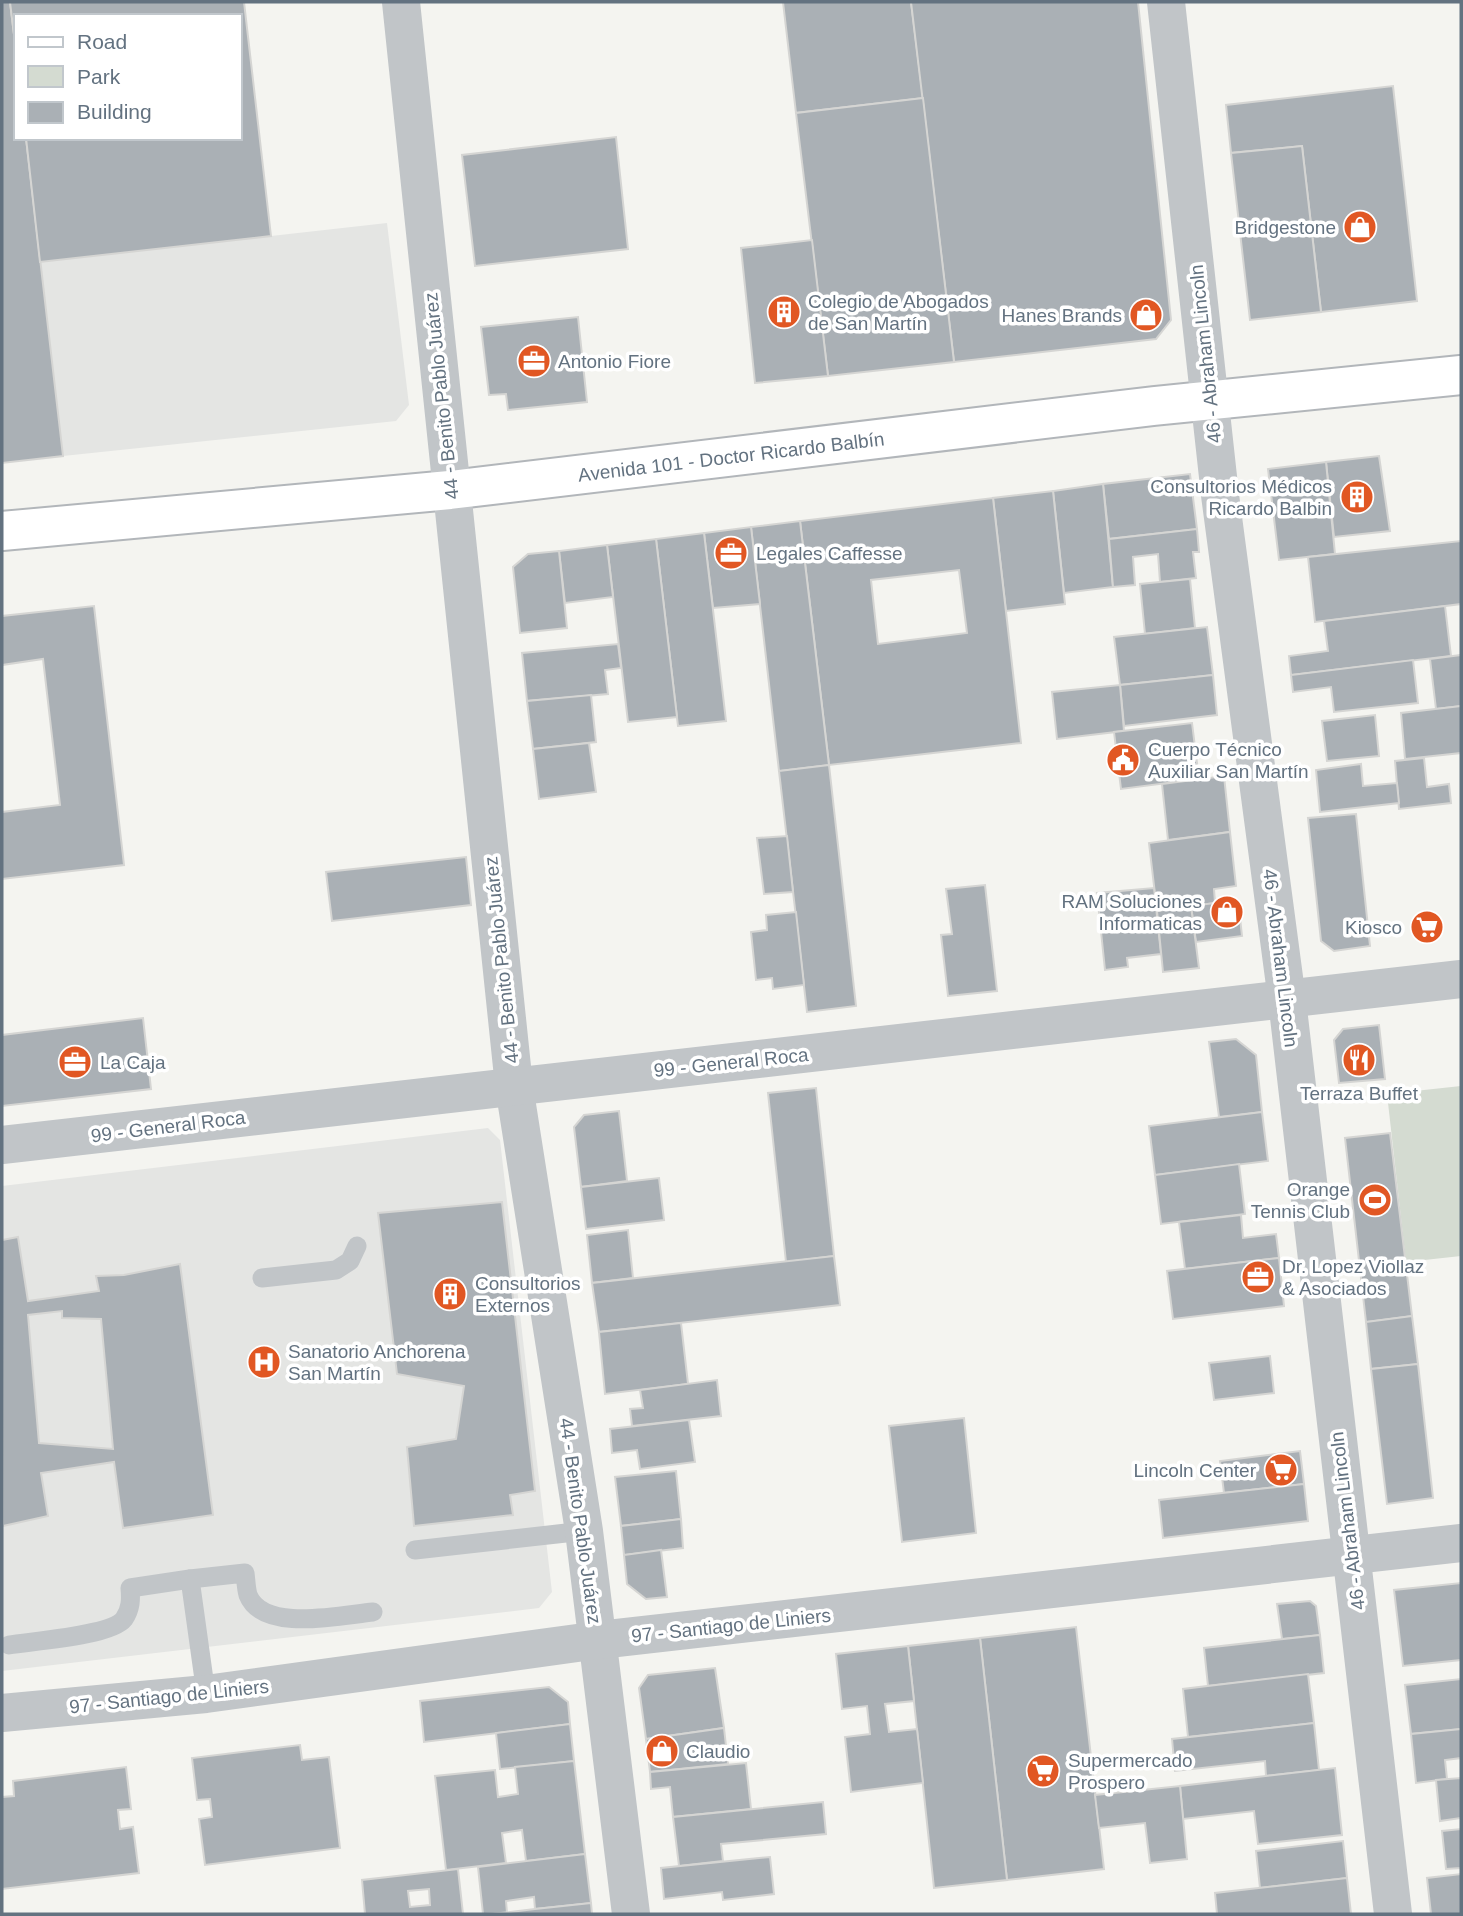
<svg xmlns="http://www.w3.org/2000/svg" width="1463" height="1916" viewBox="0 0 1463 1916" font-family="Arial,sans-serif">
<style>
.built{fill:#e4e5e3}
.green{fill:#d4dbd1}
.building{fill:#aab0b5;stroke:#d5d5d3;stroke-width:2;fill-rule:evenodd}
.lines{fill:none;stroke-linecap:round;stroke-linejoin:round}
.primary-casing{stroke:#b2b6ba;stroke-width:42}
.lane{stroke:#c1c5c8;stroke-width:19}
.street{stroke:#c1c5c8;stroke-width:38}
.primary{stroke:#fff;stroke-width:38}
.labels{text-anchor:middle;stroke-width:7;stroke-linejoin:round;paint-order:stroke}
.poi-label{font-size:19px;fill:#637280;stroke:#fff;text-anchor:start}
.street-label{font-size:19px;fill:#637280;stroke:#fff}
</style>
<rect width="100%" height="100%" fill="#f4f4f0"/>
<g class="built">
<polygon points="10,2 244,2 271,236 387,223 409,405 396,421 63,456 26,138 240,138 240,16 16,16 16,51"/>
<polygon points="488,1128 500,1140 552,1592 539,1608 2,1671 2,1186"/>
</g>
<polygon class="green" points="1461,1086 1461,1256 1406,1262 1387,1094"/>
<g class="building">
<polygon points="2,2 10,2 16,51 16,138 26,138 63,456 2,463"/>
<polygon points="10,2 244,2 271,236 40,262 26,138 240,138 240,16 16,16 16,51"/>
<polygon points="783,2 911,2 923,98 796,113"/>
<polygon points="911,2 1138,2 1171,320 1156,339 954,362"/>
<polygon points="1393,86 1417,301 1321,312 1302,146 1231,153 1226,105"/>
<polygon points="923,98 954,362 828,376 796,113"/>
<polygon points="616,137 628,249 475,266 462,155"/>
<polygon points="1302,146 1321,312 1250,320 1231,153"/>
<polygon points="812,240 828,376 755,383 741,248"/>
<polygon points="578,317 587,402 508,410 506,394 489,395 481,327"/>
<polygon points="1379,456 1390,531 1334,537 1326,462"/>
<polygon points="1326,462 1335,554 1279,560 1268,469"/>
<polygon points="1190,474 1197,529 1109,539 1103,484"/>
<polygon points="1103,484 1113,587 1064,593 1053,491"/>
<polygon points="1053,491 1065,604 1006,611 993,498"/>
<path d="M993,498L1021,743L829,765L800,521ZM959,570L967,633L878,644L871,580Z"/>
<polygon points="800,521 829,765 779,771 751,527"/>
<polygon points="751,527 760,604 713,608 704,533"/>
<polygon points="1197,529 1199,552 1193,552 1196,578 1160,582 1158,554 1133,557 1135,585 1113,587 1109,539"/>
<polygon points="704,533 726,721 678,726 656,539"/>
<polygon points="656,539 677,717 628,722 607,545"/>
<polygon points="1461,541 1461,604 1315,622 1308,557"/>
<polygon points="607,545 613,597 565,603 559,551"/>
<polygon points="559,551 567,628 520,633 513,567 528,554"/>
<polygon points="1190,579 1195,628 1145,634 1140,584"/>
<polygon points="94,606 124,865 2,879 2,812 60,805 43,659 2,665 2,616"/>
<polygon points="1445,606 1451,656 1291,675 1289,656 1328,651 1324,621"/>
<polygon points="1207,627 1213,675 1120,685 1114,637"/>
<polygon points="618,644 621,668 605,670 608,694 527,701 522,653"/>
<polygon points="1461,655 1461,706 1436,709 1430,659"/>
<polygon points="1413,660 1418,703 1334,712 1331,687 1293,692 1291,675"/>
<polygon points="1213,675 1217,715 1124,726 1120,685"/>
<polygon points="1120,685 1124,731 1057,739 1052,692"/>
<polygon points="591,695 596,742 533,749 527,701"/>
<polygon points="1461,706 1461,753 1405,759 1401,713"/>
<polygon points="1375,715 1379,756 1327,761 1322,721"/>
<polygon points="1192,723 1199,779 1121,789 1114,732"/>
<polygon points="589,743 596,792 539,799 533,749"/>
<polygon points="1424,758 1427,787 1449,784 1451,803 1399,809 1395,761"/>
<polygon points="1361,764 1363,786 1397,783 1399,803 1320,812 1316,770"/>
<polygon points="829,765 856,1006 807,1012 779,771"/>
<polygon points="1224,776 1230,832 1168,840 1162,784"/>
<polygon points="1356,814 1370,946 1334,951 1321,941 1308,818"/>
<polygon points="1230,832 1236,886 1214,889 1215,903 1157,911 1149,843"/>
<polygon points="787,836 793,892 764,894 757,838"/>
<polygon points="466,857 471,905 332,921 326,872"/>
<polygon points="985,885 997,991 948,996 941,935 952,934 946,889"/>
<polygon points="1154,888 1161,954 1127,958 1128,967 1105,970 1097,893"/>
<polygon points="1238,900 1242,936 1196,942 1191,906"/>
<polygon points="1191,906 1199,968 1163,972 1157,911"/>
<polygon points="796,912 804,985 773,989 772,978 756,980 751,932 767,930 766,915"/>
<polygon points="143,1018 151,1089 2,1106 2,1035"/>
<polygon points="1379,1025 1385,1079 1339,1083 1334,1040 1343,1029"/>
<polygon points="1236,1039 1256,1055 1262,1112 1219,1117 1209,1042"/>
<polygon points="816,1088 834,1256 786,1262 768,1093"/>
<polygon points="619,1111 627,1181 581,1187 574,1127 584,1115"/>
<polygon points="1262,1112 1268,1161 1155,1175 1149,1126"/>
<polygon points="1390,1133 1412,1316 1366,1322 1345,1138"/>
<polygon points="1239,1164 1245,1214 1161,1224 1155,1175"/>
<polygon points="659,1178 664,1220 586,1229 581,1187"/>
<polygon points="502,1202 535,1491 510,1495 513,1515 414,1526 407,1447 456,1439 464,1386 397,1374 378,1213"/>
<polygon points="1241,1215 1243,1238 1276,1234 1279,1258 1185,1269 1179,1222"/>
<polygon points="628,1230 633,1278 592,1283 587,1235"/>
<path d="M18,1237L28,1301L99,1291L96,1276L124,1275L180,1264L213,1515L123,1528L114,1462L41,1473L48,1516L3,1526L2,1240ZM62,1311V1318L101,1319L113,1449L39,1443L28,1315Z"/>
<polygon points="834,1256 840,1305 599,1332 592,1283"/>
<polygon points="1279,1258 1284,1306 1173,1319 1167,1271"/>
<polygon points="1412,1316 1418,1364 1371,1369 1366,1322"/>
<polygon points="681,1323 688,1384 605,1394 599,1332"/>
<polygon points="1270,1356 1274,1393 1214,1400 1209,1363"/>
<polygon points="1418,1364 1433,1498 1387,1504 1371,1369"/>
<polygon points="717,1380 721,1416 632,1426 630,1409 643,1408 640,1390"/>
<polygon points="964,1418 976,1533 902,1542 889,1426"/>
<polygon points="689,1420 695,1462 640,1469 637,1450 612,1453 610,1429"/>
<polygon points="1300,1451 1304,1484 1224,1493 1220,1461"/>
<polygon points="676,1471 681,1519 621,1526 615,1477"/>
<polygon points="1304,1484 1308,1521 1163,1538 1159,1500"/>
<polygon points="681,1519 683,1548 624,1555 621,1526"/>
<polygon points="661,1550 667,1597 646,1599 627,1584 624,1555"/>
<polygon points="1461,1583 1461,1660 1403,1666 1394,1590"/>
<polygon points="1310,1601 1316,1606 1320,1635 1282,1639 1277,1604"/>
<polygon points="1076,1627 1104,1869 1007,1880 980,1638"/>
<polygon points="1320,1635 1324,1673 1208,1686 1204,1648"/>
<polygon points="980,1638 1007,1880 934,1888 908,1646"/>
<polygon points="908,1646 914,1701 885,1704 889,1732 917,1729 923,1783 851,1792 845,1737 870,1734 867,1706 842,1709 836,1654"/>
<polygon points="715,1668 724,1728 646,1739 639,1688 648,1675"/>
<polygon points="1308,1674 1314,1723 1188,1737 1183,1689"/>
<polygon points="1461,1679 1461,1729 1411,1734 1405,1685"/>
<polygon points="549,1687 568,1702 570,1724 424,1742 420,1701"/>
<polygon points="1314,1723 1319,1770 1266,1776 1265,1761 1175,1771 1172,1739"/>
<polygon points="570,1724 574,1761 500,1769 496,1733"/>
<polygon points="724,1728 728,1764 650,1772 646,1739"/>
<polygon points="1461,1729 1461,1758 1445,1760 1447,1779 1416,1783 1411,1734"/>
<polygon points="300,1745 302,1760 329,1757 340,1848 205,1865 199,1819 212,1817 210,1799 197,1800 192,1758"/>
<polygon points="574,1761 585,1854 526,1861 522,1830 502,1833 506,1863 446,1870 435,1776 495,1770 498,1797 518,1794 515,1767"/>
<polygon points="746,1763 751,1809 673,1817 670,1787 651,1789 650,1772"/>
<polygon points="126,1767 131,1809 118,1810 120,1829 133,1827 139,1873 2,1889 2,1797 14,1796 13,1781"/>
<polygon points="1335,1768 1342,1835 1258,1844 1254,1811 1183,1819 1180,1786"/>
<polygon points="1461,1778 1461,1818 1440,1821 1436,1780"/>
<polygon points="1180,1786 1187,1859 1150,1863 1145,1823 1099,1828 1095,1795"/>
<polygon points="823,1802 826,1834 721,1844 723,1861 679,1866 673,1817"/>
<polygon points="1461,1829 1461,1868 1446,1869 1442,1831"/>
<polygon points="1343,1841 1347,1878 1260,1888 1256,1851"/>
<polygon points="585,1854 591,1903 535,1909 534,1897 506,1901 507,1913 483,1914 478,1867"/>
<polygon points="770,1857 774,1894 723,1900 722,1892 664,1899 661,1868"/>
<path d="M458,1869L463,1914H365L362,1880ZM429,1889L430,1905L410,1907L408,1891Z"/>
<polygon points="1461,1874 1461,1914 1431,1914 1427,1878"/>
<polygon points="1347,1878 1351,1914 1217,1914 1215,1893"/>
<polygon points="591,1903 592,1914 492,1914 535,1909"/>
</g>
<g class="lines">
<defs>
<g id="primary">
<path id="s1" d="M2,531L450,490L1154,406L1461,375"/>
</g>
</defs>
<use href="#primary" class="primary-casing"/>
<g class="lane">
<polyline points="262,1278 336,1270 350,1261 357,1246"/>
<polyline points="415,1550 584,1531"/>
<path d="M9,1645C32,1641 111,1636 124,1619C131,1609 131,1599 130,1588L190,1579"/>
<path d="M206,1694L190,1579L245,1573C246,1580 246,1588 248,1595C263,1633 341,1615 373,1612"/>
</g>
<g class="street">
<polyline points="401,2 514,1086 584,1531 631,1914"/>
<polyline points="1166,2 1220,495 1287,1000 1393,1914"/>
<polyline points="2,1145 1461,979"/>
<polyline points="2,1713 206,1694 599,1640 1461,1543"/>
</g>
<use href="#primary" class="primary"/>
</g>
<defs>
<symbol id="shop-disc" viewBox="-11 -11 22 22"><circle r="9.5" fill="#e15723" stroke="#fff"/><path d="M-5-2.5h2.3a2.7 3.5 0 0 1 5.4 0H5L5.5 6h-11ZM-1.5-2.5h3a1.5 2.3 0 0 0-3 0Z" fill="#fff"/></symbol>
<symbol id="building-disc" viewBox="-11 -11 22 22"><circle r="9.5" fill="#e15723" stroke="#fff"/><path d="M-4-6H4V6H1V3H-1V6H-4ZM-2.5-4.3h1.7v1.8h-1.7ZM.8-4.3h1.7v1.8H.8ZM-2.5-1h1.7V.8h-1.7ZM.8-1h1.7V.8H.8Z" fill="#fff"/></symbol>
<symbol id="office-disc" viewBox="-11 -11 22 22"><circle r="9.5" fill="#e15723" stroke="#fff"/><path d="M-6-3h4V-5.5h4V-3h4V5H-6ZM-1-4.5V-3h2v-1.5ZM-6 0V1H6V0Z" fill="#fff"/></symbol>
<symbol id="civic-disc" viewBox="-11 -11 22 22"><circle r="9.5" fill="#e15723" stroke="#fff"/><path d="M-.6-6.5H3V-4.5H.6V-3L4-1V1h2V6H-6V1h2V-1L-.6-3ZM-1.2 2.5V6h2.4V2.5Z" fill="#fff"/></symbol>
<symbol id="supermarket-disc" viewBox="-11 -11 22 22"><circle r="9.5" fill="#e15723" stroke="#fff"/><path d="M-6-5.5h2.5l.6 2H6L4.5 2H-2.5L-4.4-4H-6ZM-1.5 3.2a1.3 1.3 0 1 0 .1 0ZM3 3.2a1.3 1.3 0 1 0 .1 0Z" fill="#fff"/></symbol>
<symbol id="restaurant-disc" viewBox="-11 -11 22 22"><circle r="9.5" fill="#e15723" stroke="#fff"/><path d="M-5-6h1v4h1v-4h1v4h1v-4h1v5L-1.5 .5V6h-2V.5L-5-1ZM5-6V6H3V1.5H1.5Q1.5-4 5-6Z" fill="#fff"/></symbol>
<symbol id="stadium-disc" viewBox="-11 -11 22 22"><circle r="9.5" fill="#e15723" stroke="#fff"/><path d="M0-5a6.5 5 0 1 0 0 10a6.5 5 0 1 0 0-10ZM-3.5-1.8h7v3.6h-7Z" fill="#fff"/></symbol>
<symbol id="hospital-disc" viewBox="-11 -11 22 22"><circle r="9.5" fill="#e15723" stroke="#fff"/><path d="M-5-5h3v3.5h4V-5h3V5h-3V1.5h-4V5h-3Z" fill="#fff"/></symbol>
</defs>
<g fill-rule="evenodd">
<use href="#shop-disc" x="1341" y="208" width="38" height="38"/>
<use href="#building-disc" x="765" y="293" width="38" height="38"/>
<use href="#shop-disc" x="1127" y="296" width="38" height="38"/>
<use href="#office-disc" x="515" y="342" width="38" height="38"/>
<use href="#building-disc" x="1338" y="478" width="38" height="38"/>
<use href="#office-disc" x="712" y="534" width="38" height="38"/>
<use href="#civic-disc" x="1104" y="741" width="38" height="38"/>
<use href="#shop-disc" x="1208" y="893" width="38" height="38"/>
<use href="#supermarket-disc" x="1408" y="908" width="38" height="38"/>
<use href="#restaurant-disc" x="1340" y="1041" width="38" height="38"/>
<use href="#office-disc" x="56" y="1043" width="38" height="38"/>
<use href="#stadium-disc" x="1356" y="1181" width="38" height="38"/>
<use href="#office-disc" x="1239" y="1258" width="38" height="38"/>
<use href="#building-disc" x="431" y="1275" width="38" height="38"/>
<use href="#hospital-disc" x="245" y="1343" width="38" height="38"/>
<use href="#supermarket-disc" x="1262" y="1451" width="38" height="38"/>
<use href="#shop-disc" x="643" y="1732" width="38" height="38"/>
<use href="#supermarket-disc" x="1024" y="1752" width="38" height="38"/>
</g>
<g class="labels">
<g class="poi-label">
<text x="1336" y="234" text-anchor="end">Bridgestone</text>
<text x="808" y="308">Colegio de Abogados<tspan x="808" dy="22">de San Martín</tspan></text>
<text x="1122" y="322" text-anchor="end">Hanes Brands</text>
<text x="558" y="368">Antonio Fiore</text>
<text x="1332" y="493" text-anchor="end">Consultorios Médicos<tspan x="1332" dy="22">Ricardo Balbin</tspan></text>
<text x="756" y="560">Legales Caffesse</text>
<text x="1148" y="756">Cuerpo Técnico<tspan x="1148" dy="22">Auxiliar San Martín</tspan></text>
<text x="1202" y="908" text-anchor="end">RAM Soluciones<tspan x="1202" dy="22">Informaticas</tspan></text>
<text x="1402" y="934" text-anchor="end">Kiosco</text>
<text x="100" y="1069">La Caja</text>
<text x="1359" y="1100" text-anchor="middle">Terraza Buffet</text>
<text x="1350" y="1196" text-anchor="end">Orange<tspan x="1350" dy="22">Tennis Club</tspan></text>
<text x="1282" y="1273">Dr. Lopez Viollaz<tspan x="1282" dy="22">&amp; Asociados</tspan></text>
<text x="475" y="1290">Consultorios<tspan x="475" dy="22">Externos</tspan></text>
<text x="288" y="1358">Sanatorio Anchorena<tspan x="288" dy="22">San Martín</tspan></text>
<text x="1256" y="1477" text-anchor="end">Lincoln Center</text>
<text x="686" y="1758">Claudio</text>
<text x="1068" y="1767">Supermercado<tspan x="1068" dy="22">Prospero</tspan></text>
</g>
<g class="street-label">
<text transform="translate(1205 354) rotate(-96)" y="7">46 - Abraham Lincoln</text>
<text transform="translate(441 396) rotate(-96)" y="7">44 - Benito Pablo Juárez</text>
<text dy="7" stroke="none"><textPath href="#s1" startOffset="733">Avenida 101 - Doctor Ricardo Balbín</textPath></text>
<text transform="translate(1281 958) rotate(83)" y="7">46 - Abraham Lincoln</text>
<text transform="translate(501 960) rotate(-96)" y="7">44 - Benito Pablo Juárez</text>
<text transform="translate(731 1062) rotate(-6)" y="7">99 - General Roca</text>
<text transform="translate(168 1126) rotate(-7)" y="7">99 - General Roca</text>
<text transform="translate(581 1521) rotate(82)" y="7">44 - Benito Pablo Juárez</text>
<text transform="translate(1347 1521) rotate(-97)" y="7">46 - Abraham Lincoln</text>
<text transform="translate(731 1625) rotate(-6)" y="7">97 - Santiago de Liniers</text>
<text transform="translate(169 1696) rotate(-6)" y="7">97 - Santiago de Liniers</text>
</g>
</g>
<rect width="1463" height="1916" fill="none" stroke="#637280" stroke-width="7"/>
<rect x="14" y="14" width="228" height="126" fill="#ffffff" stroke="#c1c7cc" stroke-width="2"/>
<rect x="28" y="37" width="35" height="10" fill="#ffffff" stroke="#c1c7cc" stroke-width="2"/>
<text x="77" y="49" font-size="21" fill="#637280">Road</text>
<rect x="28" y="66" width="35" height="21" fill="#d4dbd1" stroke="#c1c7cc" stroke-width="2"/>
<text x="77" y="84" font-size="21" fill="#637280">Park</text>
<rect x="28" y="102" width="35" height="21" fill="#aab0b5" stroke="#c1c7cc" stroke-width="2"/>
<text x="77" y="119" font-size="21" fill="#637280">Building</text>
</svg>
